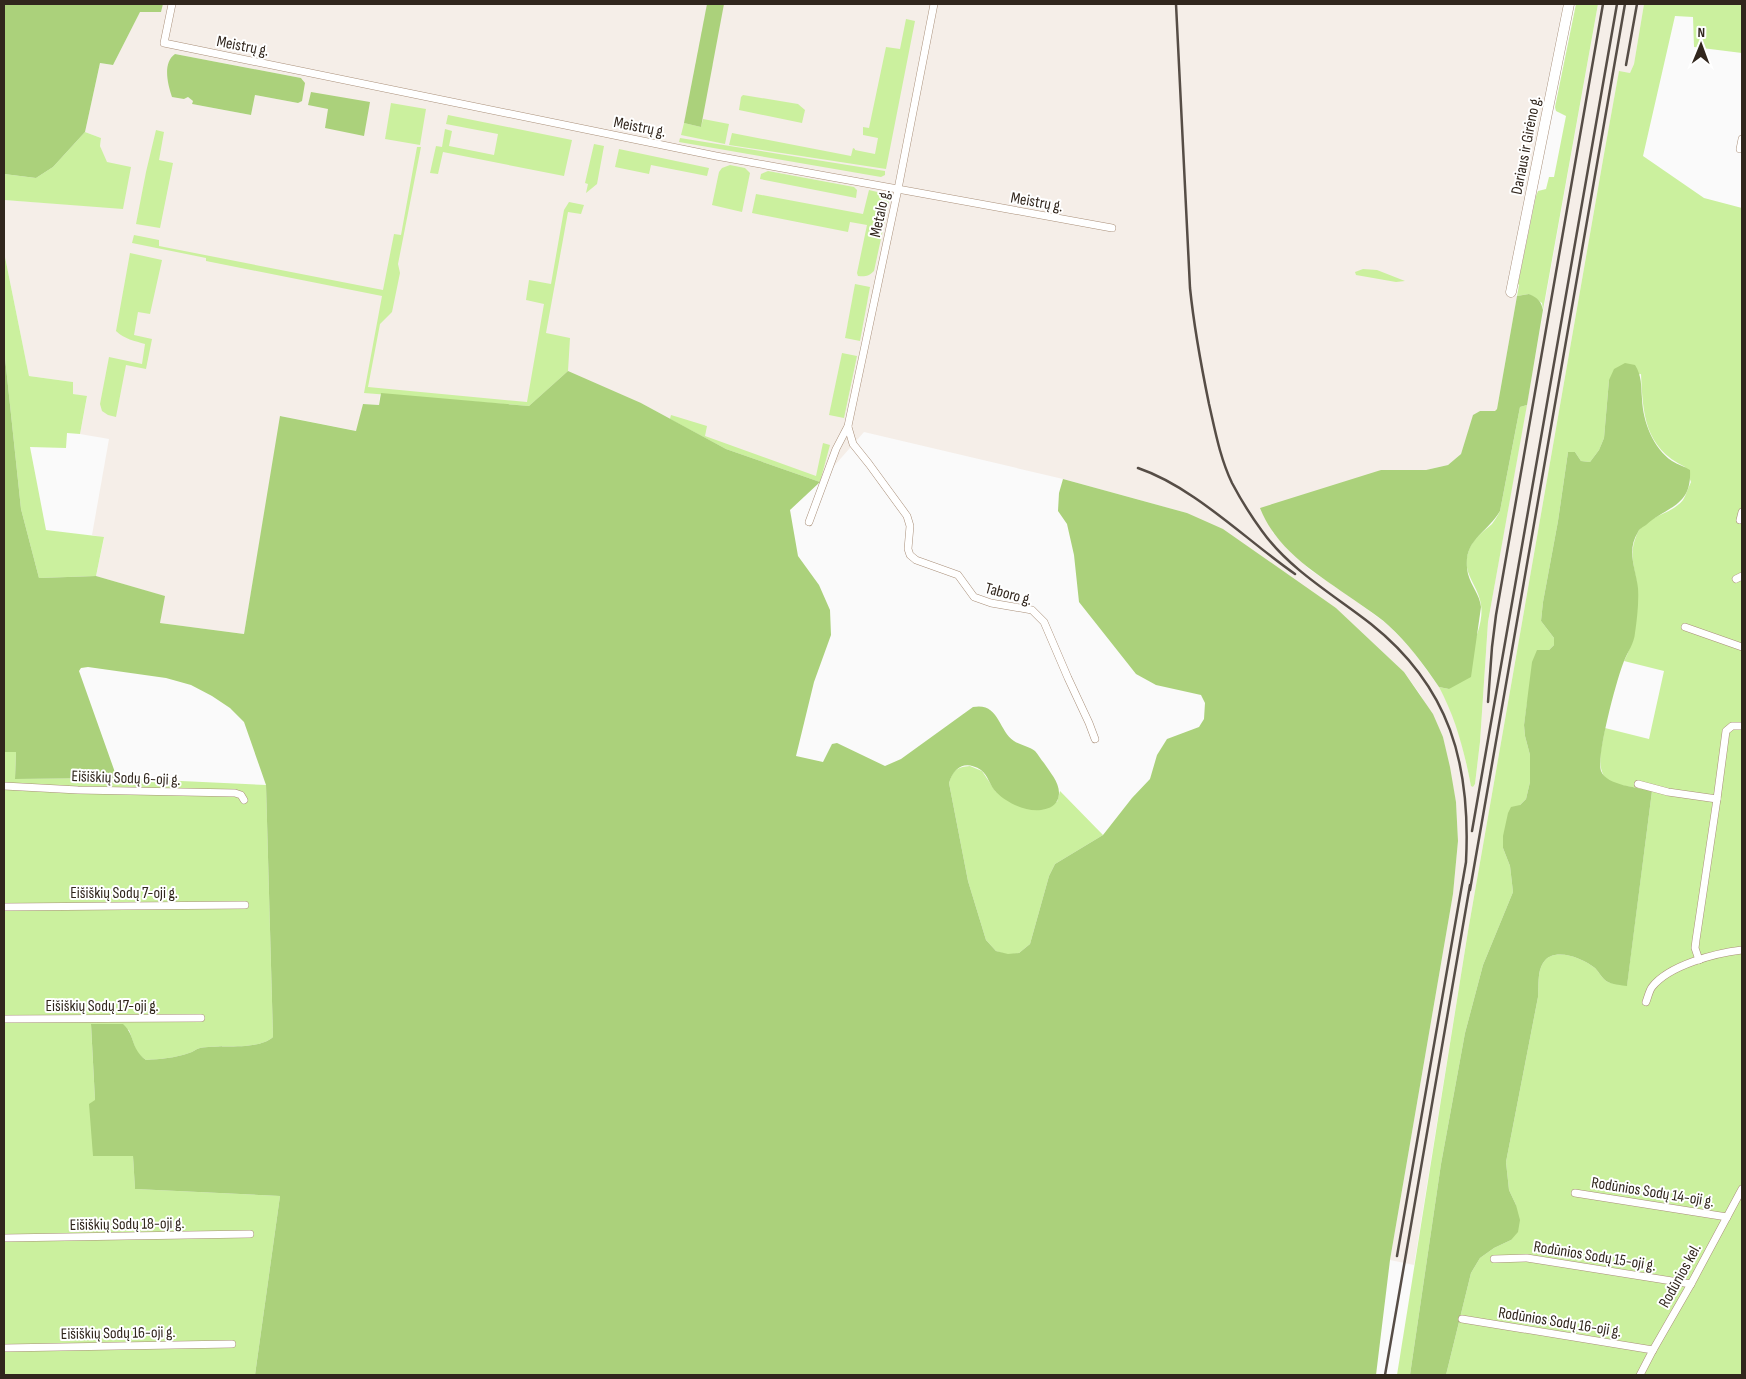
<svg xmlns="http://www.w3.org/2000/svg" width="1746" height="1379" viewBox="0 0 1746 1379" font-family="'Sofia Sans Condensed',sans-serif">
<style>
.built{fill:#f5eee8;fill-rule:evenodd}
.green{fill:#cbf09e}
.forest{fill:#abd17b}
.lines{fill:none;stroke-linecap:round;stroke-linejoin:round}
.street-casing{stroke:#a98f79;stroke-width:8}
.secondary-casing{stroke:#a98f79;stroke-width:11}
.street{stroke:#fff;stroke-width:7}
.secondary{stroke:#fff;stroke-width:10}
.rail{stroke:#564d46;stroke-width:2.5}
.labels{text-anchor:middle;stroke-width:4;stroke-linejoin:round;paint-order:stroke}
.street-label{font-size:16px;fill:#31261d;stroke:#fff}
</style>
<rect width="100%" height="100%" fill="#fafafa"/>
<path class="built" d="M163,4H1563L1505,293L1517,296L1497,409L1495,411H1480L1474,415L1461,454L1448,465L1426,470H1381L1272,532L1310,570L1342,591L1387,624L1412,650L1439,687L1451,710L1460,736L1471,785L1473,787L1475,784L1480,742L1488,622L1598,4H1644L1634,64L1630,73L1619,72L1604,154L1468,931L1414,1265L1390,1260L1453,894L1458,841L1456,802L1443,737L1420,694L1404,672L1336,608L1187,513L1063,479L864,432L820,482L726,449L641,403L529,406L380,394L379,405L363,404L357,431L281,416L244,634L160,623L164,596L96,576L104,538L92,535L109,439L80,434L87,397L73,394V382L29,376L4,252V200L123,208L100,146L101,138L85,132L100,63L113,65L140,11L161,12ZM175,54L301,78L303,80L298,103L255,95L251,115L192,104L193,101L188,97L184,99Z"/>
<g class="green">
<polygon points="1576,4 1598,4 1543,310 1542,303 1529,294 1517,296 1519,285 1518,284 1536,196 1538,191 1546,189 1549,177 1554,177 1566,116 1556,111 1555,107"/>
<path d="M1644,4H1742V53L1694,47L1693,17L1675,16L1643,156L1704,198L1742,208V1375H1446L1471,1273L1480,1258L1494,1248L1511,1240L1516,1205L1509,1190L1506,1162L1538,997C1539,987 1537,972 1543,963C1553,946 1583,958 1595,968C1599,972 1603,980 1608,982C1613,984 1622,985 1627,985L1652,791C1640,787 1624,787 1613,783C1592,775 1603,744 1605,728L1649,739L1664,671L1624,661C1634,643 1635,626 1637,606C1637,599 1638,593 1637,586C1635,567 1628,554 1637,534C1645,516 1671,515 1683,500C1686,495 1688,488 1691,482L1685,467C1644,447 1643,414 1641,374L1609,380L1604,438L1599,450L1590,462L1581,461L1575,452H1568L1558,521L1543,602L1541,621L1554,638V645L1549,650L1527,703L1524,725L1525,736L1530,755V782L1526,799L1520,805L1503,848L1510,866L1513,892L1483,965L1465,1033L1441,1164L1410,1375H1397L1468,931L1604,154L1619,71L1630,73L1634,64Z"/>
<polygon points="906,19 915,21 886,169 729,145 732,133 851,156 853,148 855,149 855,150 875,154 878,138 863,135 863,127 869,128 886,47 900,49"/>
<polygon points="743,95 798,104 805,110 802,123 739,110 741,97"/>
<polygon points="391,103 426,109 420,145 385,139"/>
<polygon points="448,115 572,140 564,176 443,152 438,174 430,173 436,146 442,147 445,129 452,131 449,146 494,155 498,134 446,124"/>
<polygon points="703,119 729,124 725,144 681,135 684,123 701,127"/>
<polygon points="156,130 164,132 159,160 173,163 160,228 136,224 146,172"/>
<polygon points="85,132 101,138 100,146 107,162 131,167 123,209 4,200 4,174 36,178 53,167"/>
<polygon points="680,138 885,171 885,175 881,177 679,142"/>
<polygon points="594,144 604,146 597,184 586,193 588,184 585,183"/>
<polygon points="417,147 421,147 398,264 400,273 392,312 380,324 368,387 527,402 544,304 526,300 529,280 551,284 564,210 569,202 584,205 581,214 568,212 546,333 570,338 568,371 529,406 364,393 382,296 206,261 206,258 132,243 134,235 159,240 159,246 383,290 394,234 401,235"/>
<polygon points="619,149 709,168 707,176 651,165 649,174 615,167"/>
<polygon points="730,165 745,168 750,173 742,212 712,205 719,172 722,168"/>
<polygon points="768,171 854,187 857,190 856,198 760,179 761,174"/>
<path d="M869,190L886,194L889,202L874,271C869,276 865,277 858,276L857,273L867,225L850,222L848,232L752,213L756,194L863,214Z"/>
<polygon points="4,252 29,376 73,382 73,394 87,396 80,434 67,433 66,448 30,447 46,530 104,537 96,576 39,578 21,509 4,348"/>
<path d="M130,253L162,260L150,314L138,312L134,335L152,339L146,369L126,365L116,417L108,415L102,411L100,404L109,357L142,364L145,344C135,341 124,339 116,331Z"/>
<polygon points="1363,269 1377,270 1405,281 1396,282 1356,275 1355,272"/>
<polygon points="855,284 870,287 860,341 845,338"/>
<polygon points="842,353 857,356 844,418 829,415"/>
<path d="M1527,405L1488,622L1480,742L1475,784L1473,787L1471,786C1464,750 1456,719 1439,687L1449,689C1462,667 1488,627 1480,600C1476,583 1462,573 1468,553C1472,539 1482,533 1492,524C1495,520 1498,515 1500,511L1520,407Z"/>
<polygon points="671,415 707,426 705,436 816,476 823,443 830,445 820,482 726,449 670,419"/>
<path d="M4,752H16L15,779L117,778L266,785L273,1037C258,1051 218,1044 200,1048C196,1049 193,1052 189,1053C175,1058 160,1059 146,1060L137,1053L129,1030L91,1025L95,1100L133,1156L135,1189L280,1196L255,1375H4Z"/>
<path d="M970,766L982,771L996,792L1057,802L1060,791L1103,835L1055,864L1049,876L1030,944L1019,953L1008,955L996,951L986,940L968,881L949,783C953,770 957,767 970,766Z"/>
</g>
<g class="forest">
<polygon points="4,4 163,4 161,12 140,12 113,65 100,63 85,132 53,167 36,178 4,174"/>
<polygon points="707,4 724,4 701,127 684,123"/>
<path d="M175,54L301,78L305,83L302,101L298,103L255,95L251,115L192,104L193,101L188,97L184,99L172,97C168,85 162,63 175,54Z"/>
<polygon points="311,92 370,102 364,136 325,128 328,109 308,105"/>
<path d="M1529,294C1538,298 1541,301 1543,310L1527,405L1520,407L1500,511C1486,535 1461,540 1468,574C1471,586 1480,595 1481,607L1471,677L1449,689L1439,687C1424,665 1408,643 1388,625C1382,619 1374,614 1367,609C1328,580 1279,556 1260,508L1381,470H1426L1448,465L1461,454L1473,415L1480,411H1495L1497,409L1517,296Z"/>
<path d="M4,348L21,509L39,578L96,576L165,596L160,623L244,634L280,416L356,431L363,404L379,405L381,393L529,406L568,371L641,403L726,449L820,482L790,510L798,556L819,585L830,610L831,635L814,682L796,756L823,762L832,744L837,743L885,766L901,759L973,707C999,702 998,730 1014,741C1020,745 1029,746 1035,751C1038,754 1041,760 1044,763C1051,774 1064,787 1057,801C1054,807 1047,809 1041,810C1026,812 1007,803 996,792C990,786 988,775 981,770C965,760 954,767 949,783L968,881L986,940L996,951L1008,954L1019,953L1030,944L1049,876L1055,864L1103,835L1132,798L1150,779L1157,755L1167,739L1199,727L1204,719L1205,703L1201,695L1156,685L1136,674L1079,602L1074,555L1067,524L1058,511L1059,493L1063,479L1187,513L1223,529L1336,608L1404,672L1433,714L1443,737L1450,767L1456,802L1458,841L1453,894L1390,1260L1376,1375H255L280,1196L135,1189L133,1156H93L89,1104L95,1100L91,1024H123C136,1036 130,1048 146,1060C160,1059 175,1058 189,1053C193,1052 196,1049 200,1048C218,1044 258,1051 273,1037L266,785L244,722L230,708L212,696L191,685L166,678L88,667L81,668L79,671L117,778L15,779L16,752H4Z"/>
<path d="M1625,363L1635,365C1642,376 1641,386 1642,399C1643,422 1653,448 1672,461C1678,465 1684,466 1690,470C1692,507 1667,506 1646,525C1643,527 1639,529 1638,532C1626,551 1636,569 1638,588C1639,602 1637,619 1635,633C1634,644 1628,651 1624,661C1617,678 1596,756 1601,771C1607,786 1638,787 1652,791L1627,986C1621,985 1614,985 1608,982C1603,980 1599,972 1595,968C1583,958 1553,946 1543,963C1537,972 1539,987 1538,997L1506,1162L1509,1190L1516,1205L1520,1220L1518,1232L1511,1240L1494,1248L1480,1258L1471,1273L1446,1375H1410L1441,1164L1465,1033L1483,965L1513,892L1510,866L1503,848V836L1508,813L1511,807L1520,805L1526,799L1530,782V755L1525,736L1524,725L1532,662L1537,650H1549L1554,645V638L1541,621L1543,602L1558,521L1568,452H1575L1581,461L1590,462L1599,450L1604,438L1609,380L1614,369Z"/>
</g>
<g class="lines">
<defs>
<g id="street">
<polyline points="172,4 164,43 716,156 1112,228"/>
<polyline points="1740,149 1742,139"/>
<polyline points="848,427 853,444 869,464 907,516 910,526 908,549 910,555 916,560 958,575 974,597 991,603 1032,610 1044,622 1068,678 1089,723 1095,739"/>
<polyline points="1740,520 1742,512"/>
<polyline points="809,522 836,449 848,426 898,189 934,4"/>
<polyline points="1736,579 1742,576"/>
<polyline points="1685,627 1742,647"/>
<polyline points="1638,784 1668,792 1717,799 1726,731 1732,726 1742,726"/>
<polyline points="4,786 78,790 235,793 241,795 244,800"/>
<polyline points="4,907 245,905"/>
<polyline points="1699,960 1695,948 1696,940 1717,799"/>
<path d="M1646,1002C1648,997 1649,991 1652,987C1669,965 1716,953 1742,950"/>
<polyline points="4,1019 201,1018"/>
<polyline points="1575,1193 1727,1217"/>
<polyline points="4,1238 250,1234"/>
<polyline points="1494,1259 1527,1258 1691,1284"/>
<polyline points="1462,1319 1653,1350"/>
<polyline points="4,1348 232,1344"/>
<polyline points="1640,1375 1653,1350 1691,1284 1742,1189"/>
</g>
<polyline id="secondary" points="1511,292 1569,4"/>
</defs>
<use href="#street" class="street-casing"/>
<use href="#secondary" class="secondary-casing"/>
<use href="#street" class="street"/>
<use href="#secondary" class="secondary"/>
<g class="rail">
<path d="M1176,4L1190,288C1194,327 1201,365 1209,404C1215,430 1220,458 1232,483C1241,500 1251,516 1262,531C1290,570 1334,595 1371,624C1450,687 1471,764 1466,862L1397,1256"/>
<polyline points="1626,65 1637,4"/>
<path d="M1138,468C1194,487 1246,540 1295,574"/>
<polyline points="1488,702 1492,647 1496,615 1603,4"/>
<polyline points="1472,831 1617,4"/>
<polyline points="1470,890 1625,4"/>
<polyline points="1385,1375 1470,885"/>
</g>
</g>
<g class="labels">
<g class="street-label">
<text transform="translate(243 45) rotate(11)" y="6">Meistrų g.</text>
<text transform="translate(640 126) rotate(11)" y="6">Meistrų g.</text>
<text transform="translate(1525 145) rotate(-79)" y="6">Dariaus ir Girėno g.</text>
<text transform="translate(1037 201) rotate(10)" y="6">Meistrų g.</text>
<text transform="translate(879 213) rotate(-78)" y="6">Metalo g.</text>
<text transform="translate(1009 593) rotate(15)" y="6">Taboro g.</text>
<text transform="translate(126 777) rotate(2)" y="6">Eišiškių Sodų 6-oji g.</text>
<text x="124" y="898">Eišiškių Sodų 7-oji g.</text>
<text x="102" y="1011">Eišiškių Sodų 17-oji g.</text>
<text transform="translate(1653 1191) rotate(9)" y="6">Rodūnios Sodų 14-oji g.</text>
<text transform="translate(127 1223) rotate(-1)" y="6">Eišiškių Sodų 18-oji g.</text>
<text transform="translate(1595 1255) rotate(9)" y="6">Rodūnios Sodų 15-oji g.</text>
<text transform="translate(1679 1275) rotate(-61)" y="6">Rodūnios kel.</text>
<text transform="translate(1560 1321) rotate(9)" y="6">Rodūnios Sodų 16-oji g.</text>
<text transform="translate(118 1332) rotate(-1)" y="6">Eišiškių Sodų 16-oji g.</text>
</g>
</g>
<rect width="1746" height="1379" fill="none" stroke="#31261d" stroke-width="10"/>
<g transform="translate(1701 45) rotate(1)" stroke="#ffffff" stroke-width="4" paint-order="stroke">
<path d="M0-4L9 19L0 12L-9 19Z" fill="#31261d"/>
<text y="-8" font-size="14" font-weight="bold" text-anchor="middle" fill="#31261d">N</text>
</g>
</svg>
